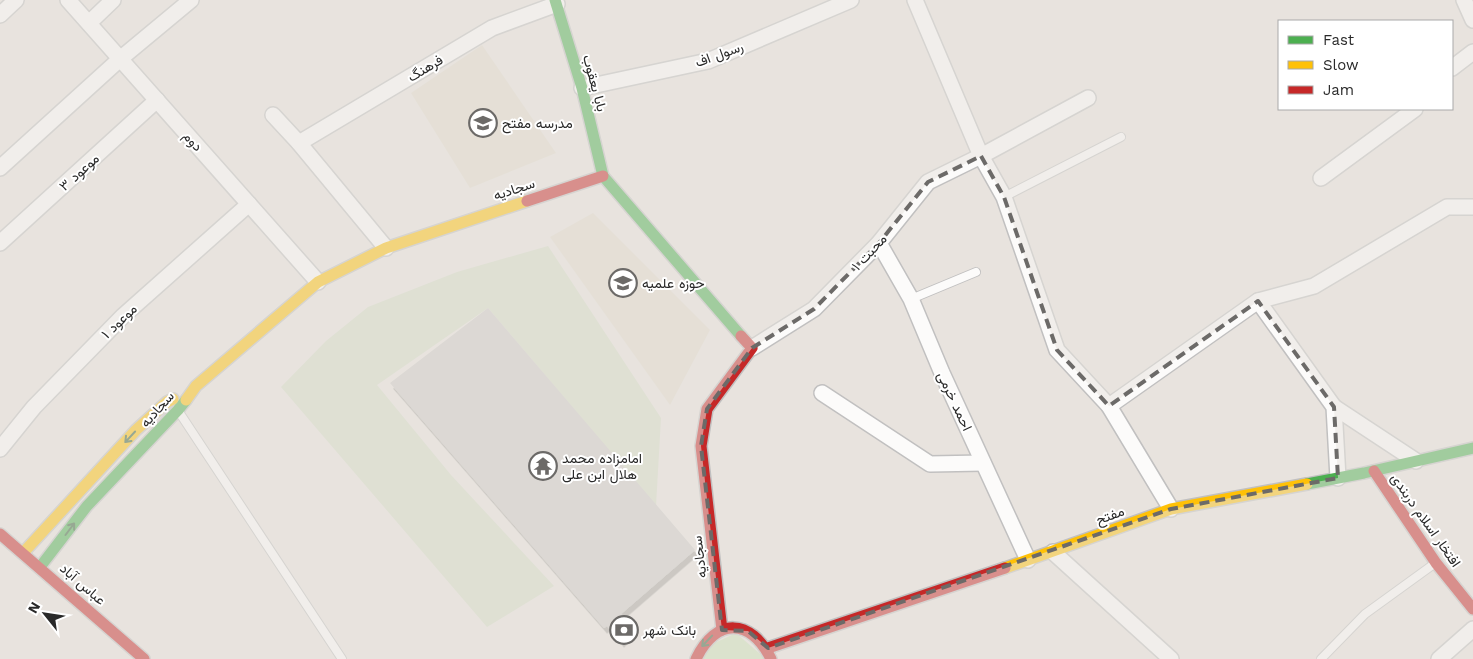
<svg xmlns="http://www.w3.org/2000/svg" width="1473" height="659" viewBox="0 0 1473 659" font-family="'Work Sans',Vazirmatn,sans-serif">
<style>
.education{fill:#e2dacd}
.green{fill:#cde1b9}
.cemetery{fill:#d5dbc6}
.building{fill:#cecbc8;filter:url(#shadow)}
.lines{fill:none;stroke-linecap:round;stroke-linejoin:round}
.lane-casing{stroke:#c1c0c0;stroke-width:10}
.street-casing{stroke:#c1c0c0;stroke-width:18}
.fast-casing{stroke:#c1c0c0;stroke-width:14}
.slow-casing{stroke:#c1c0c0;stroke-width:14}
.jam-casing{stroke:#c1c0c0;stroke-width:14}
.lane{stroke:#fcfbfa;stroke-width:8}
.street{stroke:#fcfbfa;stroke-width:15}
.fast{stroke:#4caf50;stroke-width:11}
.slow{stroke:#ffc107;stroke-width:11}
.jam{stroke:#c62828;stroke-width:11}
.oneway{stroke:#375f39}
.marked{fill:none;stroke:#6c6a68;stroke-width:4;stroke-dasharray:10 6;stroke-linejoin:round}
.labels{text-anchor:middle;stroke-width:4;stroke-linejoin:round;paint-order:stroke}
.street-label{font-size:14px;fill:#292929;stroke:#fff}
.poi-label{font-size:14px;fill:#292929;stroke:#fff;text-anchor:start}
</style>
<defs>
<filter id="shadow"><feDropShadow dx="3" dy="5.5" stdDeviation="0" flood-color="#0004"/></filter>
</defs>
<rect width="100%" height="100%" fill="#e8e3de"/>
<g class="education">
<polygon points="482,45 556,153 470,188 411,93"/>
<polygon points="593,213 710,330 670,405 550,237"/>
</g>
<polygon class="green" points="736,633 766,659 703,659 708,646"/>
<polygon class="cemetery" points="548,246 661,418 656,506 488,308 377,385 451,475 554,586 487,627 281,387 326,341 368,307 457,272"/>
<polygon class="building" points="488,308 695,550 621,614 636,627 621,642 607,626 604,628 390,383"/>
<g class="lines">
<defs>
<g id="lane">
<polyline points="1004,197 1121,137"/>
<polyline points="911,299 976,272"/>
<polyline points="179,412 342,659"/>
<polyline points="1321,659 1365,614 1434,564"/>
</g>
<g id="street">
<polyline points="68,0 318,282"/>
<polyline points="915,0 981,156 1004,197 1057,350 1109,406 1171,509"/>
<polyline points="1464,0 1473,20"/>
<polyline points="0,15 16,0"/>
<polyline points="89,23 113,0"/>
<polyline points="1452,68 1473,52"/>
<polyline points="582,88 708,61 851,0"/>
<polyline points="273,115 299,143 386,248"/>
<polyline points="299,143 492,28 557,4"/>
<polyline points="0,168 120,59 191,0"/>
<polyline points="1321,178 1415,109"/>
<polyline points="0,243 157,100"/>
<polyline points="879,243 911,299 942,373 1028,560"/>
<polyline points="1258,301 1334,407 1338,478"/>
<polyline points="752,348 814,309 879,243 928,182 981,156 1088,98"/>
<polyline points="822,393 930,464 983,463"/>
<polyline points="1109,406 1258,301 1314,286 1447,207 1473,207"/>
<polyline points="1334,407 1416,461"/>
<polyline points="0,449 34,407 123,316 249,204"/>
<polyline points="1053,552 1171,659"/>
<polyline points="1439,659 1473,629"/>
</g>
<g id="fast">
<polyline points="555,0 582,88 603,176 741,336"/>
<polyline points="1307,484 1364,473 1473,448"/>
<polyline points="40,567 87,506 178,410 186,400"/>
</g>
<g id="slow">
<polyline points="186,400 196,386 318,282 386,248 527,201"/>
<polyline points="23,553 136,430 167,402 173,399"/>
<polyline points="1005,568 1171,509 1307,484"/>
</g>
<g id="jam">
<polyline points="527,201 603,176"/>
<polyline points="1374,471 1436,563 1473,609"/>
<polyline points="0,534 144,659"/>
<polyline points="722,630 701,446 707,409 752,348 741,336"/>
<polyline points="768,648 1005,568"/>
<path d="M696,659C716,617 751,618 771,659"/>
</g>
</defs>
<use href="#lane" class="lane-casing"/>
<use href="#street" class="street-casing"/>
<use href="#fast" class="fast-casing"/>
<use href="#slow" class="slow-casing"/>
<use href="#jam" class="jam-casing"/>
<use href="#lane" class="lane"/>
<use href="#street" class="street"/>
<use href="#fast" class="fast"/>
<use href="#slow" class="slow"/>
<use href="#jam" class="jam"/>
</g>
<defs><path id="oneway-shaft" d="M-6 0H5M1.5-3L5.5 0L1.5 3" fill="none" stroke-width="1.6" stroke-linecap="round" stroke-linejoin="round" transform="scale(1.25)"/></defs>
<g class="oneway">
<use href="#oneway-shaft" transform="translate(130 437) rotate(133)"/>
<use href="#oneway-shaft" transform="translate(70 529) rotate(-53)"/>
<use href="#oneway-shaft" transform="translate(707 641) rotate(134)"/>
</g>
<path d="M0 0H1473V659H0ZM981,156L1004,197L1057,350L1109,406L1258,301L1334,407L1338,478L1171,509L768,648L748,631L722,630L701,446L707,409L752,348L814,309L879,243L928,182Z" fill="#e8e3de" fill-opacity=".55" fill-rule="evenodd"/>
<path class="marked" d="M981,156L1004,197L1057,350L1109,406L1258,301L1334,407L1338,478L1171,509L768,648L748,631L722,630L701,446L707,409L752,348L814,309L879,243L928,182Z"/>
<defs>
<symbol id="school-ring" viewBox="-11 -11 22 22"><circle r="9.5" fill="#fff" stroke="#6c6a68" stroke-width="1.5"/><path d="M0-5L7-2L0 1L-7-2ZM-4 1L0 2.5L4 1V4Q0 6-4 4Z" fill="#6c6a68"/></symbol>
<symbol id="temple-ring" viewBox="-11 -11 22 22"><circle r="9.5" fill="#fff" stroke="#6c6a68" stroke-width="1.5"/><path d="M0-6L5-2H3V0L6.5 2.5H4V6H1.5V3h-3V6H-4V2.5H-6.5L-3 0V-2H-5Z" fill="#6c6a68"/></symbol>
<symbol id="bank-ring" viewBox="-11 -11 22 22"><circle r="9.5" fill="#fff" stroke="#6c6a68" stroke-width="1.5"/><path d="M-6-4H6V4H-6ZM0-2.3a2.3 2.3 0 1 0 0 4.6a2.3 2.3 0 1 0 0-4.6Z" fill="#6c6a68"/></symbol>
</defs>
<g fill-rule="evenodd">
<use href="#school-ring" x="467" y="107" width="32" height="32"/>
<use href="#school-ring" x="607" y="267" width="32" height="32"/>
<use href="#temple-ring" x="527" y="450" width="32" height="32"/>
<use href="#bank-ring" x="608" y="614" width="32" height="32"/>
</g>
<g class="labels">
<g class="street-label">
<text transform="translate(719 54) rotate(-20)" y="5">رسول اف</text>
<text transform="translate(425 68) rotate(-31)" y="5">فرهنگ</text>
<text transform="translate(595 83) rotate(75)" y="5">بابا یعقوب</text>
<text transform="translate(193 141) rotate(48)" y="5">دوم</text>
<text transform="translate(79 172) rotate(-42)" y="5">موعود ۳</text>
<text transform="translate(514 189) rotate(-18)" y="5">سجادیه</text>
<text transform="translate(869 252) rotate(-47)" y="5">محبت ۱</text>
<text transform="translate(119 321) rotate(-44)" y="5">موعود ۱</text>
<text transform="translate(955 401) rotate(65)" y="5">احمد خرمی</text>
<text transform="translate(157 409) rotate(-48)" y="5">سجادیه</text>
<text transform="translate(1110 515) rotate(-20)" y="5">مفتح</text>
<text transform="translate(1426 520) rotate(55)" y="5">افتخار اسلام دربندی</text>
<text transform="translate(699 557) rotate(-97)" y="5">سجادیه</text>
<text transform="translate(83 584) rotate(41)" y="5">عباس آباد</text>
</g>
<g class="poi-label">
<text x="502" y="128">مدرسه مفتح</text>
<text x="642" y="288">حوزه علمیه</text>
<text x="562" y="463">امامزاده محمد<tspan x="562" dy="16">هلال ابن علی</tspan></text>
<text x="643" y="635">بانک شهر</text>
</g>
</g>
<rect x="1278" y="20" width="175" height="90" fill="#ffffff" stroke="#a9a9a9"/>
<rect x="1288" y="36" width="25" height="8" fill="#4caf50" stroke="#a9a9a9"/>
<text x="1323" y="45" font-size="15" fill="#292929">Fast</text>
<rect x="1288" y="61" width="25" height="8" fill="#ffc107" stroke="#a9a9a9"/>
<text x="1323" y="70" font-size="15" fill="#292929">Slow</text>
<rect x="1288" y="86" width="25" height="8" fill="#c62828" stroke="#a9a9a9"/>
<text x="1323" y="95" font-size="15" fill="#292929">Jam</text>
<g transform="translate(45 614) rotate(300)" stroke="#ffffff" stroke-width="4" paint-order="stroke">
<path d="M0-4L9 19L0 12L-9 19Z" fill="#292929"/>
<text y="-8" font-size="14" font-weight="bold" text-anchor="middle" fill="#292929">N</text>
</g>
</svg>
